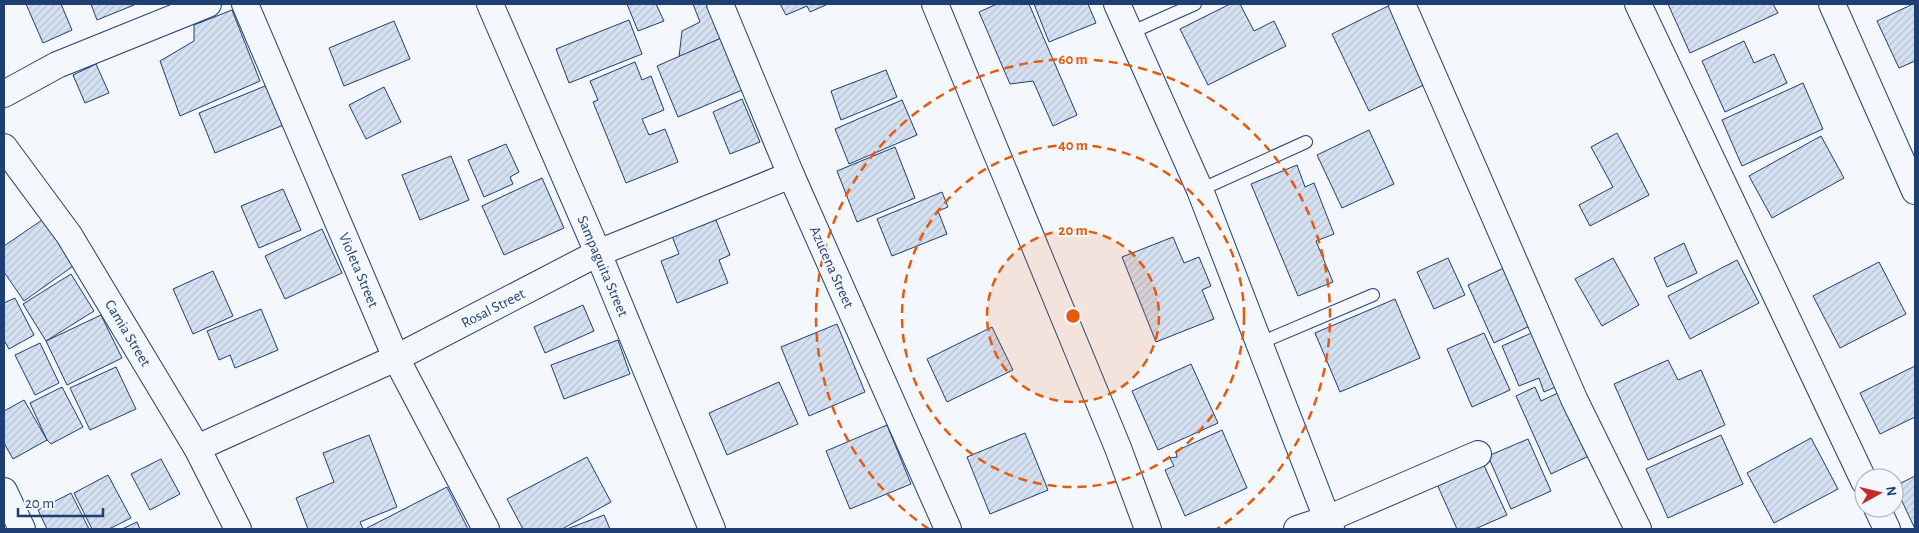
<svg xmlns="http://www.w3.org/2000/svg" width="1919" height="533" viewBox="0 0 1919 533" font-family="'Alegreya Sans',sans-serif">
<style>
.building{fill:url(#building-hatch);stroke:#1d3f73}
.lines{fill:none;stroke-linecap:round;stroke-linejoin:round}
.service-casing{stroke:#1d3f73;stroke-width:14}
.minor-casing{stroke:#1d3f73;stroke-width:28}
.service{stroke:#f4f7fb;stroke-width:12}
.minor{stroke:#f4f7fb;stroke-width:26}
.ring{fill:none;stroke:#e8590c;stroke-width:2.5;stroke-dasharray:9 6}
.labels{text-anchor:middle;stroke-width:4;stroke-linejoin:round;paint-order:stroke}
.street-label{font-size:15px;fill:#1d3f73;stroke:#f4f7fb}
.centre{fill:#e8590c;stroke:#f4f7fb;stroke-width:2.5}
.ring-label{font-size:15px;text-anchor:middle;font-weight:bold;fill:#e8590c;stroke:#f4f7fb;stroke-width:4;stroke-linejoin:round;paint-order:stroke}
</style>
<defs>
<pattern id="building-hatch" width="6" height="6" patternUnits="userSpaceOnUse" patternTransform="scale(1.25)"><rect width="6" height="6" fill="#d5e0f0"/><path d="M-1 1l2-2M0 6l6-6M5 7l2-2" fill="none" stroke="#b6c1d1"/></pattern>
</defs>
<rect width="100%" height="100%" fill="#f4f7fb"/>
<g class="building">
<polygon points="26,4 61,4 72,30 43,43"/>
<polygon points="91,4 133,4 134,5 97,20"/>
<polygon points="627,4 656,4 664,21 638,31"/>
<polygon points="693,4 715,4 728,35 679,57 682,31 700,22"/>
<polygon points="780,4 828,4 810,12 807,6 786,15"/>
<polygon points="997,4 1029,4 1077,115 1053,126 1033,81 1010,84 979,12"/>
<polygon points="1034,4 1088,4 1096,23 1049,42"/>
<polygon points="1230,4 1240,4 1254,31 1274,21 1286,46 1208,85 1180,29"/>
<polygon points="1668,4 1773,4 1778,13 1690,53"/>
<polygon points="1913,4 1915,4 1915,61 1899,68 1877,21"/>
<polygon points="1390,5 1428,83 1369,111 1332,34"/>
<polygon points="232,10 260,81 180,116 160,61 194,41 194,25"/>
<polygon points="629,20 642,54 569,83 556,49"/>
<polygon points="394,21 410,59 344,86 329,48"/>
<polygon points="728,35 747,88 678,117 657,66"/>
<polygon points="1744,41 1754,63 1774,54 1787,83 1725,112 1702,61"/>
<polygon points="635,62 642,80 651,76 664,110 642,119 649,135 665,129 678,162 626,183 593,102 598,100 590,81"/>
<polygon points="96,64 109,93 85,103 73,75"/>
<polygon points="886,70 897,97 841,120 831,91"/>
<polygon points="1803,83 1823,129 1742,166 1722,120"/>
<polygon points="270,84 286,124 215,153 199,113"/>
<polygon points="384,87 401,122 366,139 349,105"/>
<polygon points="742,99 760,142 730,154 713,112"/>
<polygon points="902,100 917,135 849,164 835,129"/>
<polygon points="1369,130 1394,184 1342,208 1317,155"/>
<polygon points="1617,133 1649,195 1590,226 1579,205 1613,187 1591,147"/>
<polygon points="1821,136 1844,178 1772,218 1749,176"/>
<polygon points="506,144 519,172 510,177 513,184 484,197 468,160"/>
<polygon points="895,147 915,198 857,222 837,171"/>
<polygon points="451,156 469,200 420,220 402,175"/>
<polygon points="1297,165 1305,187 1314,183 1334,234 1316,241 1333,282 1298,296 1251,184"/>
<polygon points="542,178 564,228 504,255 482,206"/>
<polygon points="283,189 301,230 259,248 241,206"/>
<polygon points="942,192 948,207 938,211 947,234 892,256 877,219"/>
<polygon points="45,218 76,264 24,301 4,272 4,246"/>
<polygon points="716,220 730,255 719,260 728,283 677,303 661,261 679,254 672,236"/>
<polygon points="322,229 342,273 285,299 265,256"/>
<polygon points="1173,237 1184,263 1199,257 1211,286 1202,290 1214,319 1156,342 1122,257"/>
<polygon points="1684,243 1697,273 1667,287 1654,258"/>
<polygon points="1448,258 1465,295 1434,309 1417,272"/>
<polygon points="1613,258 1639,305 1602,326 1575,279"/>
<polygon points="1737,260 1759,303 1690,339 1668,296"/>
<polygon points="1879,262 1906,314 1840,348 1813,296"/>
<polygon points="1508,266 1534,324 1494,343 1468,285"/>
<polygon points="213,271 233,316 193,334 173,289"/>
<polygon points="71,274 94,311 46,341 23,304"/>
<polygon points="15,298 34,335 9,349 4,340 4,303"/>
<polygon points="1395,299 1420,358 1340,392 1315,333"/>
<polygon points="583,305 594,331 545,353 534,327"/>
<polygon points="261,309 278,350 235,368 230,355 219,360 207,331"/>
<polygon points="101,315 122,358 67,385 46,341"/>
<polygon points="837,324 865,392 809,416 781,347"/>
<polygon points="992,327 1013,370 947,402 927,359"/>
<polygon points="1536,331 1560,385 1544,392 1539,378 1519,386 1502,346"/>
<polygon points="1484,333 1510,390 1472,407 1447,349"/>
<polygon points="618,340 630,374 564,399 551,365"/>
<polygon points="40,343 59,383 35,395 15,355"/>
<polygon points="1668,360 1678,380 1701,370 1725,425 1648,460 1614,384"/>
<polygon points="1191,364 1218,423 1158,450 1132,391"/>
<polygon points="1915,366 1915,417 1880,434 1860,393"/>
<polygon points="116,367 136,409 90,430 70,388"/>
<polygon points="779,382 798,424 727,455 709,413"/>
<polygon points="62,387 83,427 51,444 47,440 30,403"/>
<polygon points="1535,387 1541,401 1564,390 1593,454 1551,474 1516,396"/>
<polygon points="24,400 47,440 13,459 4,443 4,411"/>
<polygon points="887,425 911,484 850,509 826,451"/>
<polygon points="1222,430 1247,488 1185,516 1165,470 1174,466 1170,458 1177,457 1176,451"/>
<polygon points="1025,433 1048,490 990,514 967,457"/>
<polygon points="369,435 397,507 360,522 363,529 308,529 296,498 334,482 323,453"/>
<polygon points="1721,435 1743,484 1668,518 1646,469"/>
<polygon points="1811,438 1838,489 1774,523 1747,473"/>
<polygon points="1528,439 1551,491 1511,509 1488,456"/>
<polygon points="587,457 611,502 562,529 523,529 507,499"/>
<polygon points="161,459 180,494 150,510 131,474"/>
<polygon points="1482,461 1507,515 1475,529 1457,529 1436,482"/>
<polygon points="108,475 131,518 109,529 92,529 74,493"/>
<polygon points="1915,476 1915,529 1895,486"/>
<polygon points="447,487 468,529 368,529 367,528"/>
<polygon points="71,493 89,529 47,529 38,510"/>
<polygon points="604,515 610,529 567,529"/>
<polygon points="137,522 140,529 122,529"/>
</g>
<g class="lines">
<defs>
<g id="service">
<polyline points="1130,33 1195,4"/>
<polyline points="1200,190 1306,142"/>
<polyline points="1260,343 1373,295"/>
</g>
<g id="minor">
<polyline points="245,4 396,358 486,529"/>
<polyline points="490,4 598,253 712,529"/>
<polyline points="720,4 791,175 948,529"/>
<polyline points="935,4 1118,448 1148,529"/>
<polyline points="1117,4 1200,190 1331,529"/>
<polyline points="1402,4 1575,401 1638,529"/>
<polyline points="1638,4 1864,481"/>
<polyline points="1832,4 1915,191"/>
<polyline points="4,94 57,65 208,4"/>
<polyline points="4,147 69,235 197,448 238,529"/>
<polyline points="197,448 396,358 598,253 791,175"/>
<polyline points="4,491 22,529"/>
<polyline points="1877,508 1887,529"/>
<polyline points="1297,529 1327,519 1478,454"/>
</g>
</defs>
<use href="#service" class="service-casing"/>
<use href="#minor" class="minor-casing"/>
<use href="#service" class="service"/>
<use href="#minor" class="minor"/>
</g>
<circle cx="1073" cy="316" r="86" fill="#e8590c" fill-opacity=".12"/>
<g class="ring">
<circle cx="1073" cy="316" r="86"/>
<circle cx="1073" cy="316" r="171"/>
<path d="M929 529A257 257 0 1 1 1217 529"/>
</g>
<g class="labels">
<g class="street-label">
<text transform="translate(603 266) rotate(67)" y="5">Sampaguita Street</text>
<text transform="translate(832 267) rotate(66)" y="5">Azucena Street</text>
<text transform="translate(359 270) rotate(67)" y="5">Violeta Street</text>
<text transform="translate(493 308) rotate(-27)" y="5">Rosal Street</text>
<text transform="translate(128 333) rotate(59)" y="5">Camia Street</text>
</g>
</g>
<circle cx="1073" cy="316" r="8" class="centre"/>
<g class="ring-label">
<text x="1073" y="64">60 m</text>
<text x="1073" y="150">40 m</text>
<text x="1073" y="235">20 m</text>
</g>
<rect width="1919" height="533" fill="none" stroke="#1d3f73" stroke-width="10"/>
<g transform="translate(1879 493) rotate(82)"><circle r="24" fill="#f4f7fb" stroke="#9eadc5"/>
<path d="M0-4L9 19L0 12L-9 19Z" fill="#c62828"/>
<text y="-8" font-size="14" font-weight="bold" text-anchor="middle" fill="#1d3f73">N</text>
</g>
<path d="M18 508v8h85v-8" fill="none" stroke="#1d3f73" stroke-width="2.5"/>
<text x="25" y="508" font-size="15" fill="#1d3f73" stroke="#f4f7fb" stroke-width="4" paint-order="stroke">20 m</text>
</svg>
